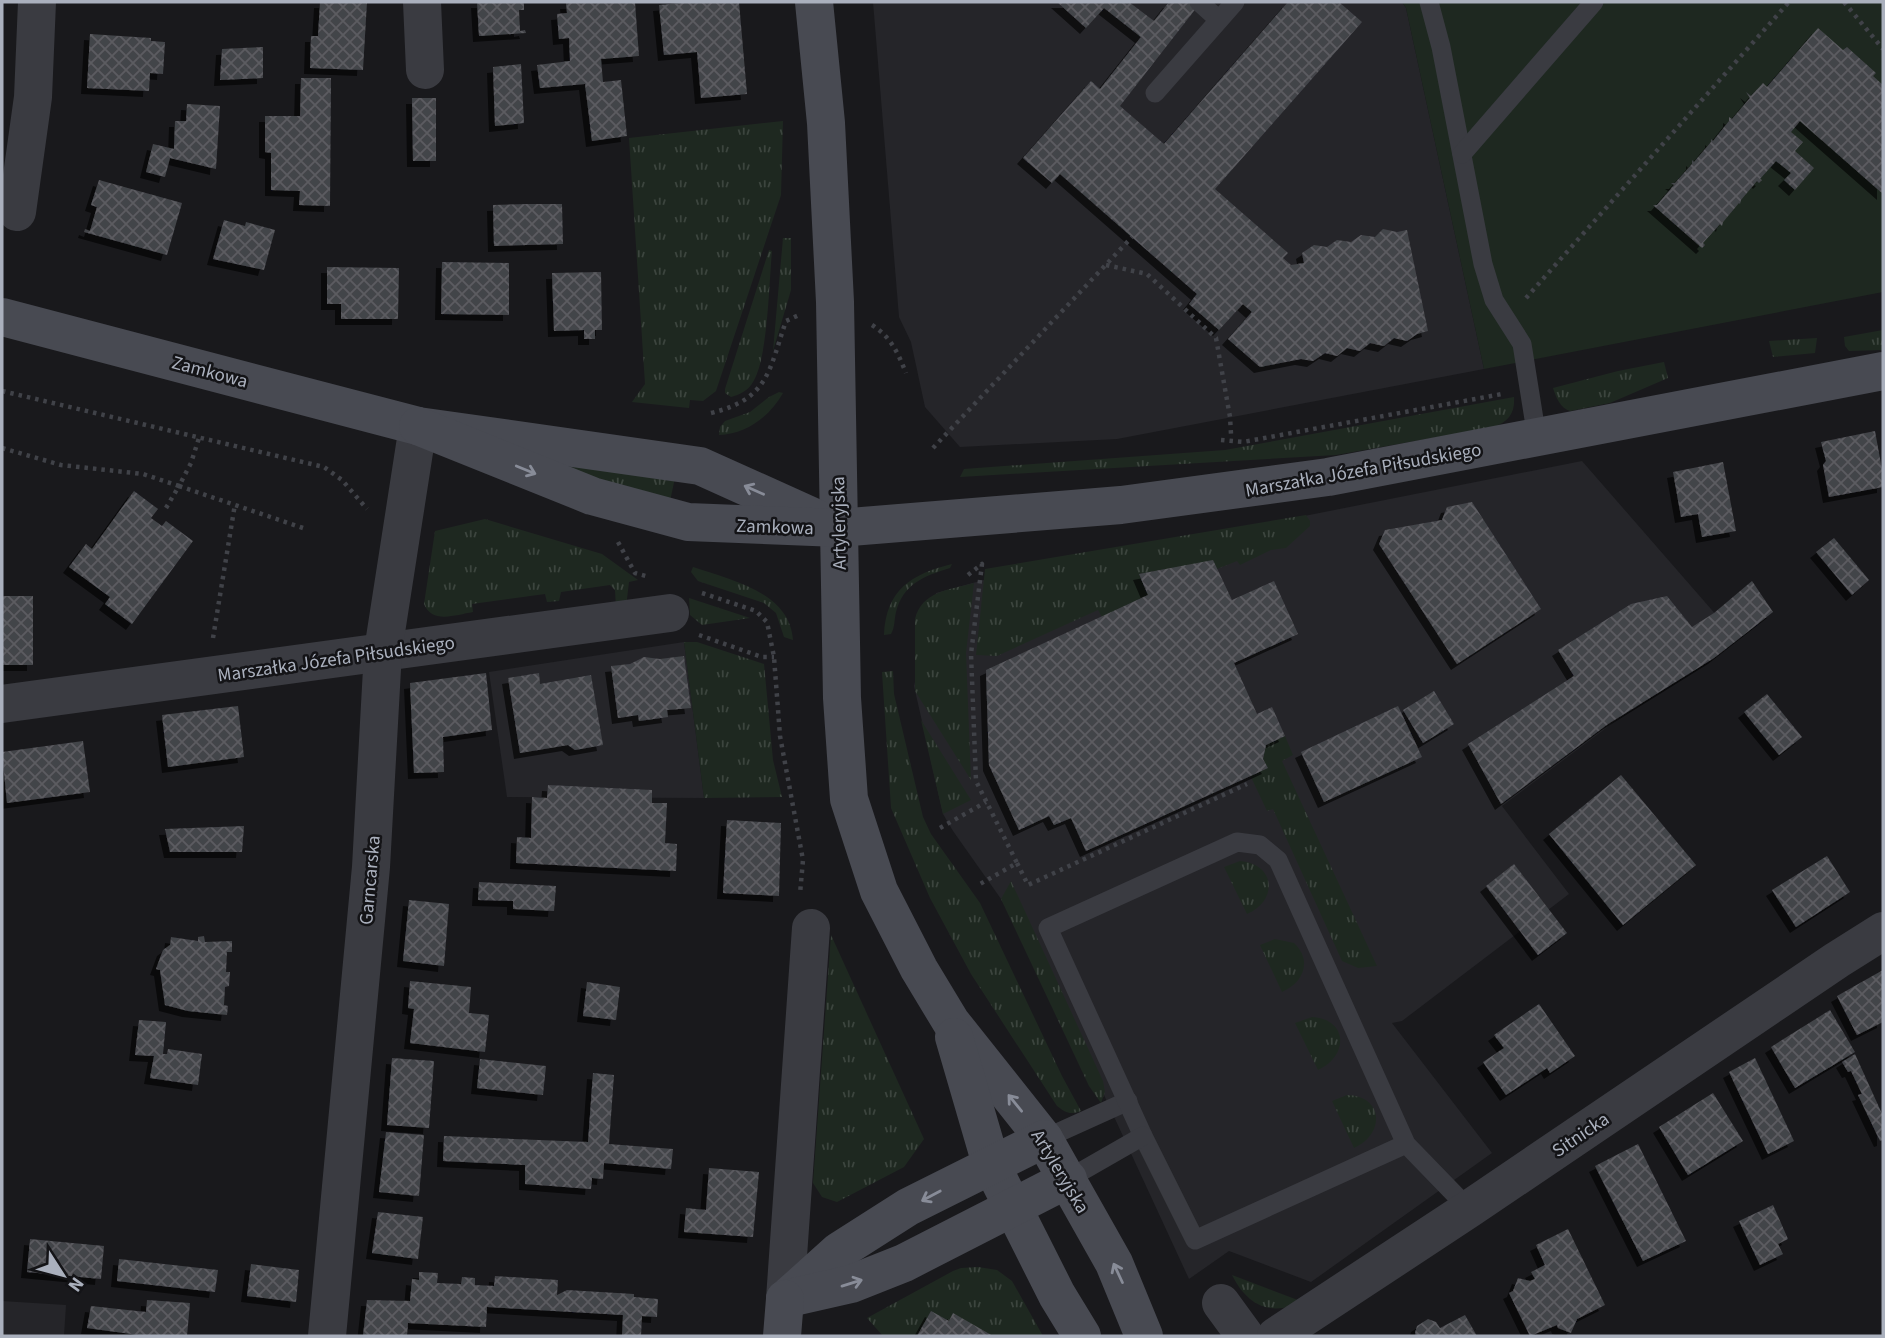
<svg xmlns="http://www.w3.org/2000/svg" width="1885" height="1338" viewBox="0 0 1885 1338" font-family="'Source Sans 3',sans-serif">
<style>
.built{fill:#252529}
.grass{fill:url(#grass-tufts)}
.pitch{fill:#1e2820}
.building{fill:url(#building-cross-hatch);filter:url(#shadow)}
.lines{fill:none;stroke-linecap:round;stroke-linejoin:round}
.path{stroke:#404248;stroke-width:4.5;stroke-dasharray:3.5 5;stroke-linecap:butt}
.lane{stroke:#3a3b41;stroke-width:19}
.street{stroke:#3a3b41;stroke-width:38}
.secondary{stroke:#484a52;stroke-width:38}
.oneway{stroke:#888c98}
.labels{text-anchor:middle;stroke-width:5;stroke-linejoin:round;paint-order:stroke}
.street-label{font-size:19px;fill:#aab0bd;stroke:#141417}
</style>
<defs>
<pattern id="grass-tufts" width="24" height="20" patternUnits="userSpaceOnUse" patternTransform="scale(1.75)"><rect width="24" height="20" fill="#1e2820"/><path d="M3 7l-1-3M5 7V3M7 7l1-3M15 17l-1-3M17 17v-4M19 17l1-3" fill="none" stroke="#3c453e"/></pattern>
<pattern id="building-cross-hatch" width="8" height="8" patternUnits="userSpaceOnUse" patternTransform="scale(1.75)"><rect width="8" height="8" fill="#434449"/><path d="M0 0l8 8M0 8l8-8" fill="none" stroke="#5b5c61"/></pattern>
<filter id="shadow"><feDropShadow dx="-6" dy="6" stdDeviation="0" flood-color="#0009"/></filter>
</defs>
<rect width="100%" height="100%" fill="#19191c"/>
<g class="built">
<polygon points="873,2 1402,2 1406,8 1484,369 1117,439 960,447 925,407 911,342 899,317"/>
<polygon points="1582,461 1738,640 1614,722 1502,806 1569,894 1402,1021 1392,1023 1492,1153 1311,1282 1229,1251 1189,1279 1104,1095 1001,899 953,831 943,814 914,686 936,593 991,578"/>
<polygon points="684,642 704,798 507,797 489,672"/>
<polygon points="2,1301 66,1305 64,1336 2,1336"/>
</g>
<g class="grass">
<polygon points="783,121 781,195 716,391 703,401 690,400 689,408 632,402 645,384 629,138"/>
<polygon points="783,238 791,238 791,290 773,351"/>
<path d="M769,250L772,251C769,281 768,359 753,382C749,390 739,395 731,397L725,393V389Z"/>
<polygon points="1883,330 1883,350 1849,351 1845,346 1844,337"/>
<polygon points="1817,338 1815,353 1773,357 1769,341"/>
<path d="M1664,362L1668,378L1610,403L1570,411C1560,408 1556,397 1553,388L1618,371Z"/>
<path d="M779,392L783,393C770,416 747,434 719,435L720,427L725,421L750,412L769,397Z"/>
<path d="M1514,397C1515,413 1509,421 1494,427L1336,455L960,477L964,469L1225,450Z"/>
<polygon points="523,457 676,473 670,501"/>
<polygon points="1306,515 1310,521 1310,526 1286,548 1271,550 1240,565 1237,561 1217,569 1213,561 1139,574 1148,595 1102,617 1098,610 997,656 976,655 985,569"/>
<path d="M485,519L602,554L638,580L629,582L626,607L616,608L615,590L610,585L561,592L559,601L547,602L545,594L472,604L473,612C455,615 432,624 424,604L435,531Z"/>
<path d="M952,564L950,568C924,576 903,584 896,612C894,620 895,627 891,634L884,635C886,589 912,574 952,564Z"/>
<path d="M693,567C731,580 790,592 793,640L784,637L776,613L764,603L698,581L691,572Z"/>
<path d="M974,583L966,653L971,780L915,691V619C922,591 949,590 974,583Z"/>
<polygon points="689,598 750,618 702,625 690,615"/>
<polygon points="684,642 697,642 764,664 773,760 782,797 704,798"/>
<path d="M893,671L894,694L923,817L931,834L980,903L1062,1076L1081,1111C1070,1115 1066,1113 1057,1106L971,974L930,898L891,808L882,672Z"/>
<polygon points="921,720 971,800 943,814"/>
<polygon points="1285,736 1293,755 1282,761 1377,966 1358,968 1342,961 1273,809 1267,811 1250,775 1267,768 1263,759 1266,745"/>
<path d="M1240,861C1276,864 1278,901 1247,914L1224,867Z"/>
<polygon points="1011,881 1103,1081 1105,1092 1101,1103 1089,1086 1001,899"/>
<polygon points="831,935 924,1139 904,1167 837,1202 822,1197 813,1183"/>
<path d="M1275,939L1294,943C1313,961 1303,983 1282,992L1260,945Z"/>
<path d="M1312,1017C1348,1019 1349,1056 1318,1070L1295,1023Z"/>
<path d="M1347,1095C1384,1096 1385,1134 1354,1148L1332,1101Z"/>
<polygon points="978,1267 997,1270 1012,1281 1043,1336 990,1336 953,1314 949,1321 931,1312 917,1336 883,1336 867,1318 953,1271 961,1268"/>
<path d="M1232,1275L1303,1302C1271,1316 1248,1307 1232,1275Z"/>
</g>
<polygon class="pitch" points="1402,2 1883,2 1883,292 1484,369 1406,8"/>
<g class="building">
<polygon points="320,2 367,2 363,70 310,68 311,36 318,36"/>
<polygon points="477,2 524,2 524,10 519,10 520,31 525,30 526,33 479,36"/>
<polygon points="635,2 639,56 601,59 603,82 621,80 627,136 592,141 585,84 540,88 537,65 570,61 569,38 559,39 557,14 567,13 566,3"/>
<polygon points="693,2 739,2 747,94 701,98 697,52 664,55 659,5"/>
<polygon points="1057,2 1129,2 1154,21 1169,2 1201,2 1120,106 1164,144 1288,2 1339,2 1362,22 1215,189 1288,253 1283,258 1291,265 1304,263 1302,253 1314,245 1327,247 1337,240 1351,242 1361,235 1375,237 1383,229 1397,232 1407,230 1428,331 1417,334 1407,341 1394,338 1384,346 1370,343 1360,351 1347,348 1337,356 1325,353 1313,361 1301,359 1260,367 1228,339 1252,312 1243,304 1219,330 1189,304 1197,294 1060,174 1052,183 1023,158 1091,81 1100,89 1141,37 1104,8 1086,28"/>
<polygon points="1818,28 1843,50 1847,47 1876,73 1873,76 1883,85 1883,194 1800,121 1791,132 1803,142 1795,151 1814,168 1795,190 1784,180 1791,173 1776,161 1760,179 1762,180 1759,183 1757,181 1741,200 1740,204 1739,203 1723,222 1722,226 1720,224 1703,243 1705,245 1702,248 1653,205 1657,205 1674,185 1671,183 1675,183 1692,164 1692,160 1694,162 1711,142 1711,139 1713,141 1729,121 1729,117 1732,119 1750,98 1746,92 1751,96 1763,83 1767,87"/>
<polygon points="90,34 151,38 151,41 165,42 163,74 150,73 149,91 87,88"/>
<polygon points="263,47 263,78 220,80 222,49"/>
<polygon points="521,64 524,123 495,126 493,67"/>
<polygon points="301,78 331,78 330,206 299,205 300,191 271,190 271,153 265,152 265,116 300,116"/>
<polygon points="412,98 436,98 436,161 413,161"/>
<polygon points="187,104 220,106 216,169 170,158 165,177 146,172 153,144 174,149 175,121 186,121"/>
<polygon points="99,180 182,203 167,255 84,232 85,229 90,231 97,207 91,205"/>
<polygon points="528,204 562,204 563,244 494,246 493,205"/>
<polygon points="224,220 245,226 246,222 275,230 264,270 213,259"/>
<polygon points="442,262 509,263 509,315 441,314"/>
<polygon points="327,267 399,268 398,319 341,319 341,304 327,304"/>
<polygon points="601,272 602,330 595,330 595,339 584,339 584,330 554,331 552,273"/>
<polygon points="1875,431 1883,475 1883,487 1829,497 1823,465 1826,461 1821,442"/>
<polygon points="1723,462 1736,531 1702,537 1698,514 1681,517 1673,472"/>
<polygon points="134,491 158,509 151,518 162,526 166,521 193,541 132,624 105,604 110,597 69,567 86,544 92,549"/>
<polygon points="1472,502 1541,609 1457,664 1379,544 1385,530 1442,520 1447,507"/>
<polygon points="1834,538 1869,580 1852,595 1816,552"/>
<polygon points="1213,560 1232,600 1274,581 1298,634 1234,663 1257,714 1272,707 1285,736 1266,745 1263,759 1268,768 1086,851 1071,818 1054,825 1049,816 1019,830 989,765 986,670 1148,595 1139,574"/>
<polygon points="1752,581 1773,612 1714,658 1608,724 1501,804 1468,744 1574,676 1558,650 1631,604 1667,596 1692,627 1714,613"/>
<rect x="2" y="596" width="31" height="69"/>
<polygon points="684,656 691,708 667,710 668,717 639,721 638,715 618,718 611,666 630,664 644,657 660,659"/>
<polygon points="486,673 492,730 443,737 444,772 414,773 410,683"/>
<polygon points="539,673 540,684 591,675 603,745 575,750 568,745 520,753 508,678"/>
<polygon points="1434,691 1454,724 1423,743 1403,710"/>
<polygon points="1767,694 1802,737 1779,755 1744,712"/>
<polygon points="238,706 244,757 168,767 162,715"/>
<polygon points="1398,706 1422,757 1324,802 1301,752"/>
<polygon points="83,741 90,792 7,803 2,752"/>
<polygon points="1621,775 1696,865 1623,925 1549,834"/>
<polygon points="548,785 652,790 652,803 667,803 665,843 677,844 676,871 516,863 517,837 531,838 532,797 547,798"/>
<polygon points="727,820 781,823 779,896 723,893"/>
<polygon points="244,826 242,852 170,852 165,829"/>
<polygon points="1827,856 1850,892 1796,927 1772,890"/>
<polygon points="1514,864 1567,933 1538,955 1486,886"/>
<polygon points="479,882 556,886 554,911 513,909 513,901 478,900"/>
<polygon points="409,900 449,904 444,966 403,961"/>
<polygon points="204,936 205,942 232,941 232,952 227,952 226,972 230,972 229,986 225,987 224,1005 228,1006 227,1015 188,1011 165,1005 160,970 156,969 163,950 170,945 171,937 198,941 198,937"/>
<polygon points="1883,970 1883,1022 1857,1035 1837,996"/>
<polygon points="410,981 471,987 469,1013 489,1015 485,1052 410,1043 414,1009 408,1008"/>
<polygon points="587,982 620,987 616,1020 583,1016"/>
<polygon points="1539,1004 1575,1056 1550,1073 1547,1068 1506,1095 1483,1062 1504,1048 1494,1035"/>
<polygon points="1830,1010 1855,1052 1795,1088 1771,1047"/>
<polygon points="139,1020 166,1022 163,1054 167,1054 168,1049 202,1054 198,1085 150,1078 154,1056 135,1055"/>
<polygon points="1855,1054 1883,1116 1883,1140 1880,1141 1858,1095 1862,1094 1851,1071 1848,1072 1842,1062"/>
<polygon points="392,1058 434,1061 429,1128 387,1125"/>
<polygon points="1755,1058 1794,1141 1768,1154 1729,1072"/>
<polygon points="480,1059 546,1066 543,1095 477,1088"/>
<polygon points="593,1073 614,1075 609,1144 673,1149 671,1169 604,1163 603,1179 592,1178 591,1189 525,1184 525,1165 443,1161 444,1136 588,1142"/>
<polygon points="1713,1093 1743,1141 1688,1175 1659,1127"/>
<polygon points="386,1132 424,1135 419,1196 379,1192"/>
<polygon points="1638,1144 1686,1241 1643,1261 1595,1166"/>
<polygon points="709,1168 759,1172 753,1237 684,1232 686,1208 706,1210"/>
<polygon points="1773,1205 1788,1239 1778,1244 1783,1254 1760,1265 1739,1221"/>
<polygon points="378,1212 423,1217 418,1259 372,1253"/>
<polygon points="1568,1229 1605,1305 1577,1319 1571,1333 1558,1328 1557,1325 1530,1336 1509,1293 1513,1291 1518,1278 1530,1281 1535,1279 1531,1272 1545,1265 1536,1245"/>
<polygon points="30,1239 104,1246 101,1279 27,1272"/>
<polygon points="119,1259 218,1270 215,1292 117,1281"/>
<polygon points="251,1264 299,1270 296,1302 247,1296"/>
<polygon points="419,1272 438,1273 437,1283 461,1284 462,1277 475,1278 475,1285 494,1286 495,1276 558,1280 557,1295 567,1290 634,1294 634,1297 658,1299 657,1317 642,1316 641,1336 622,1336 623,1315 487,1307 486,1327 408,1323 407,1336 363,1336 367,1300 410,1301 412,1279 419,1280"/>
<polygon points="147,1300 190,1303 187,1336 146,1336 87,1328 91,1306 146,1312"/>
<polygon points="931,1311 949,1321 953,1313 993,1336 917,1336"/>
<polygon points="1465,1315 1477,1336 1416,1336 1415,1333 1417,1326 1428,1319 1436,1322 1440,1328"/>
</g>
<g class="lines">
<g class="path">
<polyline points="1844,2 1883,49"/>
<polyline points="1106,265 1147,274 1216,338 1230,417 1231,434"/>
<polyline points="1526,298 1789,2"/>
<path d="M872,325C891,337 898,353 906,373"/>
<polyline points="2,391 324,467 342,480 367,509"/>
<path d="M711,413C769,399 769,370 786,321L799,315"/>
<polyline points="1221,440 1243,442 1502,394"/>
<polyline points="2,448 61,465 143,474 179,486 191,463 199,438"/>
<polyline points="933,448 1132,237"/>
<polyline points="166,508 179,486 303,528"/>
<polyline points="618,542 635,573 646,576"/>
<polyline points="968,575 982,564 971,654 976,781 1017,863 980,884"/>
<polyline points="702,593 756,611 767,622 774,657 780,736 803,860 800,894"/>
<polyline points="699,635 762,657 774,657"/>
<polyline points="213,638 235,504"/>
<polyline points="940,828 986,802"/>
<polyline points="1017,863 1028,885 1247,784"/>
</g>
<g class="lane">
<polyline points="1199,2 1219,20"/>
<polyline points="1429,2 1441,47 1483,264 1494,300 1522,344 1537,438"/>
<polyline points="1155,93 1235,2"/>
<polyline points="1462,154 1594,2"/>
<polyline points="1044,1139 1128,1101"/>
<polyline points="1406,1144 1195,1240 1143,1136 1048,928 1237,842 1260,845 1278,860 1406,1144 1469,1209"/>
<polyline points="1068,1179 1143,1136"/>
</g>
<g class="street">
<polyline points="422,2 425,70"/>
<polyline points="17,212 33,97 37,2"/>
<polyline points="2,704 670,613"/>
<polyline points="785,1299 811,928"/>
<polyline points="1221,1303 1245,1336"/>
<polyline points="327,1336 371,867 383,651 418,426"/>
<polyline points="1276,1336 1469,1209 1837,960 1883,931"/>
</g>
<g class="secondary">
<polyline points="814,2 826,123 835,302 842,698 849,799 879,891 919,969 951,1022 1044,1139 1114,1263 1144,1336"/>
<polyline points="2,317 418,426 700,466 820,520"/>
<polyline points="418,426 592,496 688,522 838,528 1121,505 1328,477 1883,371"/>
<polyline points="954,1037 991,1164 1057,1295 1082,1336"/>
<polyline points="790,1295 839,1251 908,1207 1044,1139"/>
<polyline points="785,1299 851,1284 904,1263 1068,1179"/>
<polyline points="782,1336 785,1299"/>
</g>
</g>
<defs><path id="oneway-shaft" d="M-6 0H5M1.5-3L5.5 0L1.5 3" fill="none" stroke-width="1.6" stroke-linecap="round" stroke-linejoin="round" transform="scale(1.75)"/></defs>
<g class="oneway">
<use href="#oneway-shaft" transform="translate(526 470) rotate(22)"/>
<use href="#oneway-shaft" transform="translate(754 490) rotate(-156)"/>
<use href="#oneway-shaft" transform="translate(1015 1103) rotate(-129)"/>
<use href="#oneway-shaft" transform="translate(931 1196) rotate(152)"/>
<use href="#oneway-shaft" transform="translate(1118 1273) rotate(-115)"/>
<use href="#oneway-shaft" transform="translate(852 1283) rotate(-17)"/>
</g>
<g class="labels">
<g class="street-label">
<text transform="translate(210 371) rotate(15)" y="7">Zamkowa</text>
<text transform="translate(1363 469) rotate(-10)" y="7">Marszałka Józefa Piłsudskiego</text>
<text transform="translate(838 523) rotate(-91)" y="7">Artyleryjska</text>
<text transform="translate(775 526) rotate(2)" y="7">Zamkowa</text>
<text transform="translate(336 658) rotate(-8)" y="7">Marszałka Józefa Piłsudskiego</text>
<text transform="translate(369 880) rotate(-85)" y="7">Garncarska</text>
<text transform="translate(1580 1134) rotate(-34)" y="7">Sitnicka</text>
<text transform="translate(1061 1171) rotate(59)" y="7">Artyleryjska</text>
</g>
</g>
<rect width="1885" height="1338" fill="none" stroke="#aab0bd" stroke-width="7"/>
<g transform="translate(63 1275) rotate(126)" stroke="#141417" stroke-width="5" paint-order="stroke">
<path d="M0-5L12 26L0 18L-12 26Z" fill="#aab0bd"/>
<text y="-10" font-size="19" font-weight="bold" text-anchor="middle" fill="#aab0bd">N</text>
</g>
</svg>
